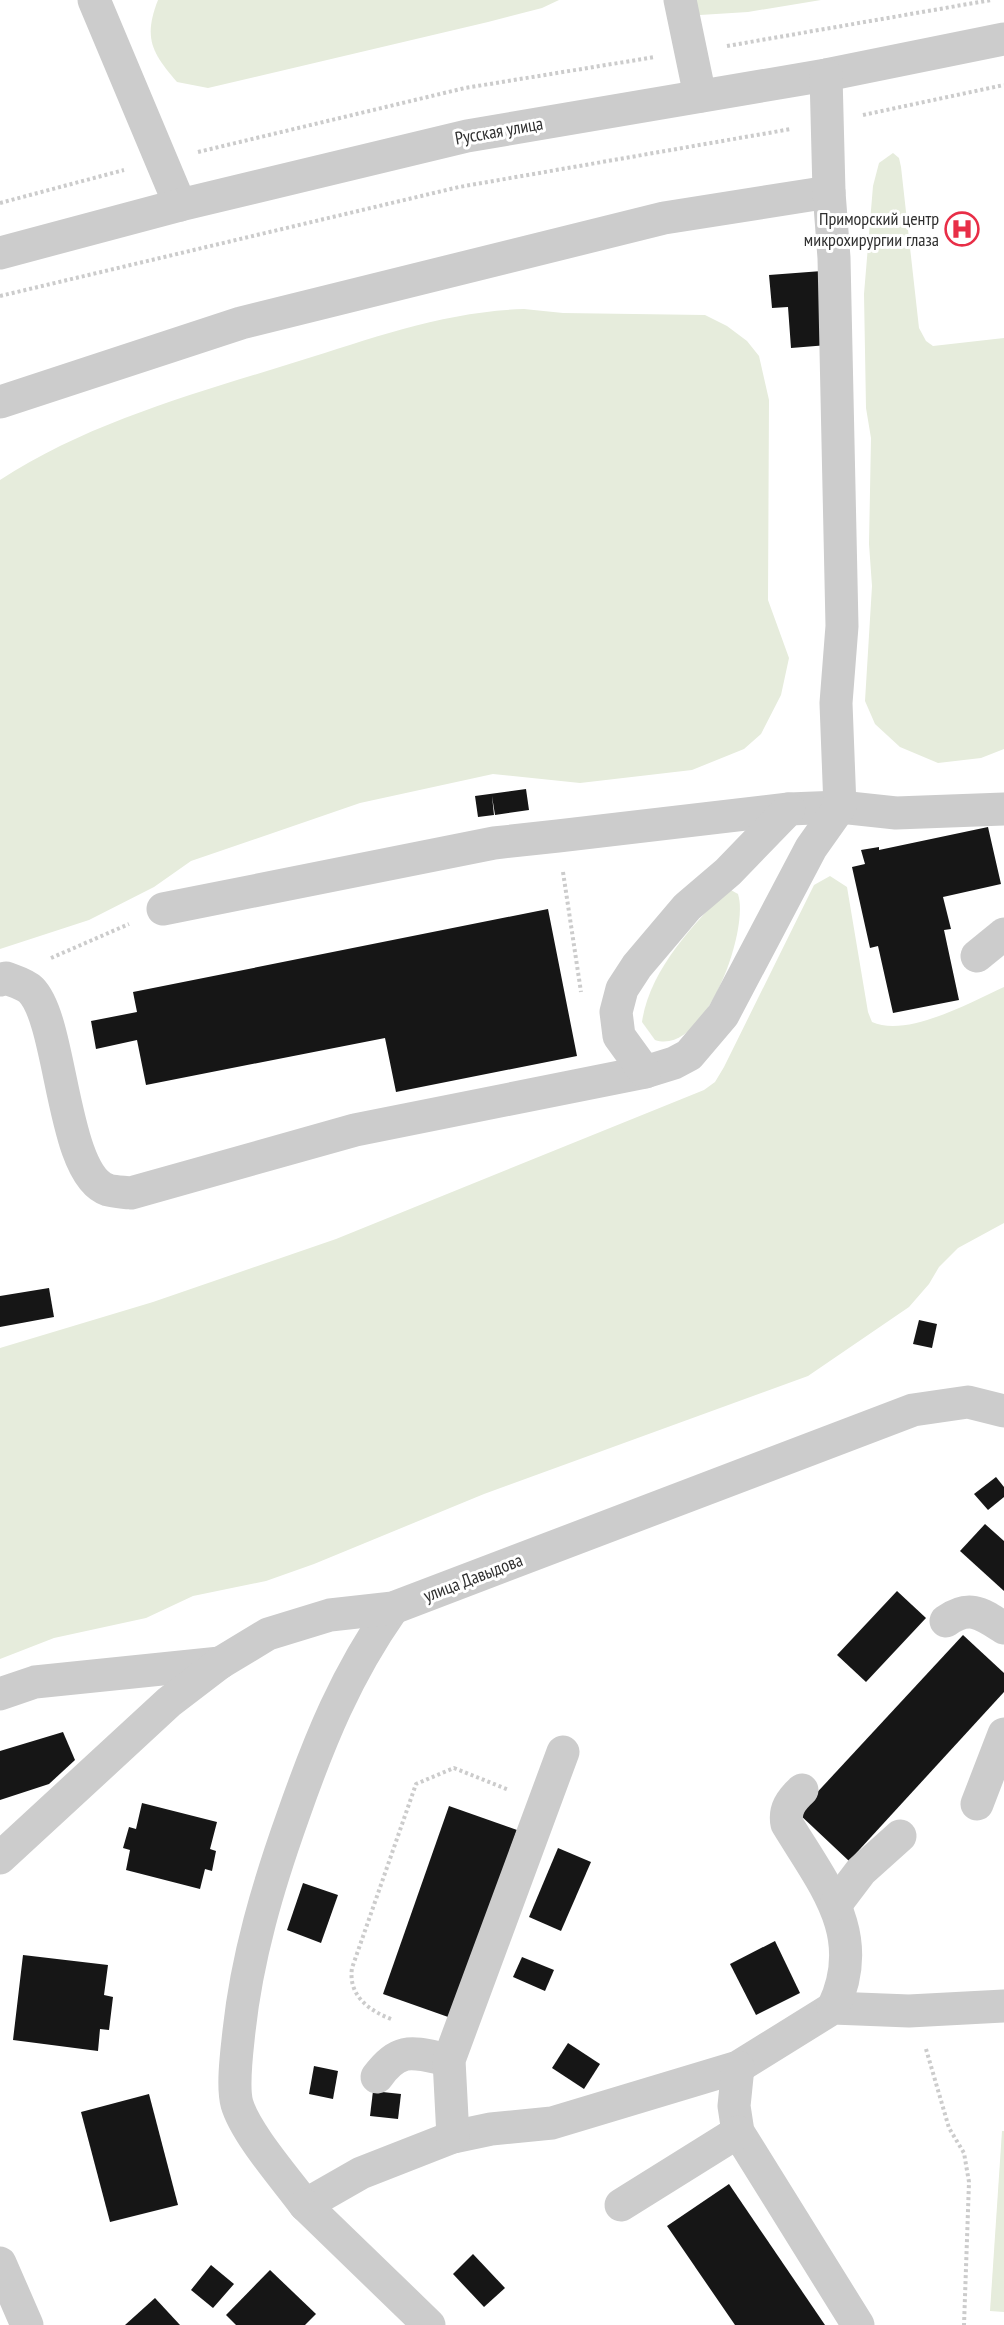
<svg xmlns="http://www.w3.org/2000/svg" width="1004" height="2325" viewBox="0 0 1004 2325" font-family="'PT Sans Narrow',sans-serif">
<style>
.green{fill:#e6ecdc}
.building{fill:#161616}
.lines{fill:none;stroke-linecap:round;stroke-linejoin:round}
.path{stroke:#ccc;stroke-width:4;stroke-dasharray:3 3;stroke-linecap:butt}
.minor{stroke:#ccc;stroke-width:33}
.labels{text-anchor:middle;stroke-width:6;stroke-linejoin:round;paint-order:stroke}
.street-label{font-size:18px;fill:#2f2f2f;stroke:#fff}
.poi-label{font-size:18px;fill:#2f2f2f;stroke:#fff;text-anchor:end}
</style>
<rect width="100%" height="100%" fill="#fff"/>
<g class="green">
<path d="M158,0H559L542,8L488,22L208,88L177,82C152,53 143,38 158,0Z"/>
<polygon points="693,0 821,0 748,12 700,15 696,13"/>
<polygon points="893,153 899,158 901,167 919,328 926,341 933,346 1004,338 1004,749 981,758 938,763 900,747 875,724 865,701 872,586 869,544 871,438 866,408 864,294 873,186 879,163"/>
<path d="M524,309L563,313L705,315L727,326L747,341L759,356L769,400L768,600L789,658L781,695L761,734L744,749L692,770L580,783L493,774L360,803L191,861L154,887L89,920L0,949V480C91,421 197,393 299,361C372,338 447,311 524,309Z"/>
<path d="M830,876L847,887L868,1012L872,1022C907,1038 971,1002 1004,987V1223L958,1248L939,1267L929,1284L909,1307L808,1376L484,1494L314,1564L266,1581L193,1596L146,1618L54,1638L0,1659V1348L153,1302L336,1239L704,1090L715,1082L724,1067L814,885Z"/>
<path d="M729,889L738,894C750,930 704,1057 655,1040L642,1022C649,971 693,924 729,889Z"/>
<polygon points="1002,2131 1004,2131 1004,2312 990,2311"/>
</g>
<g class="building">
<polygon points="822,271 828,345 791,348 788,307 772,308 769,275"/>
<polygon points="526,789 529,810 495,815 492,796 494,815 478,817 475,796"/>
<polygon points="988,827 1001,884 943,897 951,929 944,930 959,1000 893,1013 878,946 870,948 852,867 865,864 861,850 879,847 879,850"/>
<polygon points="548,909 577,1056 396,1092 385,1038 146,1085 137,1040 96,1049 91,1021 137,1012 133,992"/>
<polygon points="49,1288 54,1317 0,1327 0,1296"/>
<polygon points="919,1320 937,1324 932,1348 913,1344"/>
<polygon points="996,1477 1004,1487 1004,1497 988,1510 974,1494"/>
<polygon points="985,1524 1004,1541 1004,1591 960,1551"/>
<polygon points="897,1591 926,1618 866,1682 837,1655"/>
<polygon points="963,1635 1004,1673 1004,1692 849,1861 798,1813"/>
<polygon points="63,1732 75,1760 49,1784 0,1800 0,1751"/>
<polygon points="142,1803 217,1822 210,1849 216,1851 212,1871 205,1869 200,1889 126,1870 130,1850 123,1848 129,1827 136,1829"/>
<polygon points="449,1806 517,1830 451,2018 383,1994"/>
<polygon points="558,1848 591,1862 561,1931 529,1917"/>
<polygon points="303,1883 338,1895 321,1943 287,1930"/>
<polygon points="775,1941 800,1993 756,2015 730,1964"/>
<polygon points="23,1955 108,1965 104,1995 113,1997 109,2030 100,2029 98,2051 13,2040"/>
<polygon points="522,1957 554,1970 545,1991 513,1977"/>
<polygon points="568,2043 600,2064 584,2089 552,2068"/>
<polygon points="314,2066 338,2071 333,2099 309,2094"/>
<polygon points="373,2091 401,2094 398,2119 370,2116"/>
<polygon points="149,2094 178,2205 110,2222 81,2112"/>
<polygon points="729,2184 825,2325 735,2325 667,2226"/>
<polygon points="473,2254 505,2288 484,2307 453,2274"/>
<polygon points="211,2265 234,2284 213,2308 191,2290"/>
<polygon points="270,2270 316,2314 305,2325 236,2325 226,2315"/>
<polygon points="155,2298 180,2325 125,2325"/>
</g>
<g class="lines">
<g class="path">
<polyline points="727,46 991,0"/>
<polyline points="863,115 1004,85"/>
<polyline points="198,152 465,88 655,57"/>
<polyline points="0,203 124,170"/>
<polyline points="0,296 459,187 791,129"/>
<polyline points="563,872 581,992"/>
<polyline points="51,958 129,924"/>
<path d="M391,2019C368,2010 348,1995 352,1968L416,1784L454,1768L509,1790"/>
<polyline points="926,2049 949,2128 964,2153 969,2182 964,2325"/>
</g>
<g class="minor">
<polyline points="94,0 180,205"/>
<polyline points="680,0 700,96"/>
<polyline points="0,253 180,205 467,136 826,75 1004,39"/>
<polyline points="0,402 241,323 664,218 829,192"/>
<polyline points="163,909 494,843 558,836 789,809 840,807 896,813 1004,809"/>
<polyline points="977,956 1004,934"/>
<path d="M0,980L6,978C13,981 25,984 31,990C63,1022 61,1175 108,1190C115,1192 124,1192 131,1193L355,1130L645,1072L674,1063L689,1055L723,1015L811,848L840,807L836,703L842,626L834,258L829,192L826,75"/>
<polyline points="645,1072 619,1036 616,1012 622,989 637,966 687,907 728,872 789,809"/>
<path d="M393,1608C346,1675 320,1739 293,1816C268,1886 247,1957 239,2031C237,2050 232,2086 237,2104C246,2134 286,2179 305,2205L361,2173L453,2137L491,2129L552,2123L738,2067L833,2008L909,2011L1004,2006"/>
<path d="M946,1621C970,1604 982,1614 1004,1628"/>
<polyline points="0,1694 35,1682 220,1663"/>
<path d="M802,1790C791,1800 784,1810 787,1824C824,1885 868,1935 833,2008"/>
<polyline points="977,1804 1004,1734"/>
<polyline points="0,1858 169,1702 220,1663 268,1634 330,1615 393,1608 913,1410 968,1402 1004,1411"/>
<polyline points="836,1904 861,1871 900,1836"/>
<polyline points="738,2067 734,2106 738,2132 858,2325"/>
<path d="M377,2077C400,2045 414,2053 449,2060"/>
<polyline points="453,2137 449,2060 563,1752"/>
<polyline points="305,2205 429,2325"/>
<polyline points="621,2205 738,2132"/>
<polyline points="0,2263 27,2325"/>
</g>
</g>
<defs>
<symbol id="hospital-ring" viewBox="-11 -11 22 22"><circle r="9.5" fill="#fff" stroke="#e82e47" stroke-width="1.5"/><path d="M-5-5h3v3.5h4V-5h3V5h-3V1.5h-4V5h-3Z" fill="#e82e47"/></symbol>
</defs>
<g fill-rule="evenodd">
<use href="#hospital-ring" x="943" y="210" width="38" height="38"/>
</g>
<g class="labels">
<g class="street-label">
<text transform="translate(499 131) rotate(-10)" y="6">Русская улица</text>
<text transform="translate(473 1578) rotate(-21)" y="6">улица Давыдова</text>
</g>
<g class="poi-label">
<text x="939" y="225">Приморский центр<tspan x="939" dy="21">микрохирургии глаза</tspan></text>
</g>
</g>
</svg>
